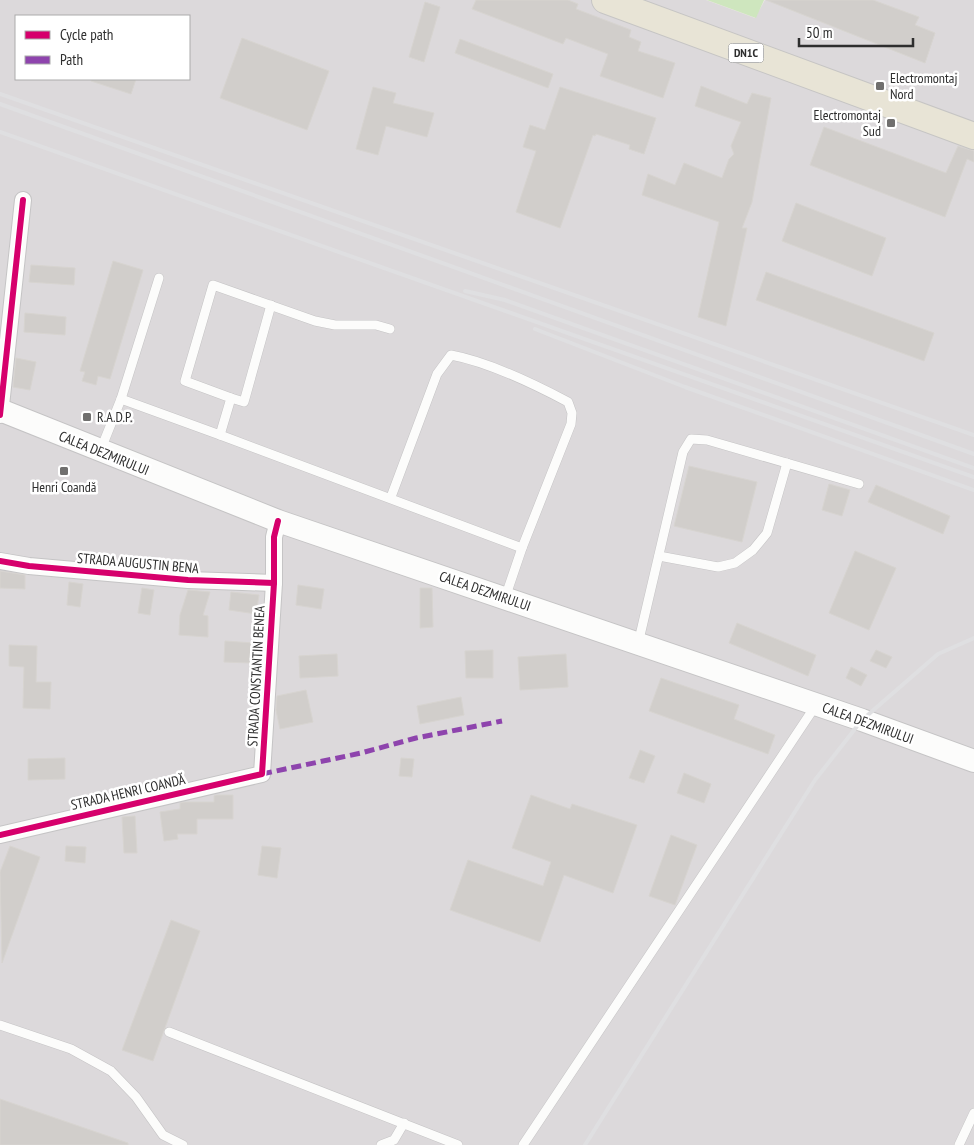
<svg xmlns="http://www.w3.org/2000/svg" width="974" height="1145" viewBox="0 0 974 1145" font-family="'PT Sans Narrow',sans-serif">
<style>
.industrial{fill:#dcd9db;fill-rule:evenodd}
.green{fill:#cee6be}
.building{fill:#d1cecb;stroke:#d7d4d0}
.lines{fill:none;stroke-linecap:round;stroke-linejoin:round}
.lane-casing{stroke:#c5c4c5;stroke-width:10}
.street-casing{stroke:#c5c4c5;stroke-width:18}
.secondary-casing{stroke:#c5c4c5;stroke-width:24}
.primary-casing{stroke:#c6c5c4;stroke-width:28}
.lane{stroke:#fcfcfb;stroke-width:9}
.street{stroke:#fcfcfb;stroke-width:16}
.secondary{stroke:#fcfcfb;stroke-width:22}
.primary{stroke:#e8e4d6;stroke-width:26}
.rail{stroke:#dfdfe1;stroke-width:4}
.quiet{stroke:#8e44ad;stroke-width:5;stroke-dasharray:10 5;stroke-linecap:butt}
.cycleway-casing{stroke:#fff;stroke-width:9}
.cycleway{stroke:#d6006c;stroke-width:6}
.poi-dot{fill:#706f6e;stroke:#fff;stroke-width:2}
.labels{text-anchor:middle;stroke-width:5;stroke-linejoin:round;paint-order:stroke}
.shield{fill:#fff;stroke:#6d6d6d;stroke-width:1}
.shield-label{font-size:12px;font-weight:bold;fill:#2e2e2e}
.poi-label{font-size:14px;fill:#2e2e2e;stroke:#fff;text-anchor:start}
.street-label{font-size:14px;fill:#2e2e2e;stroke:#fff}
</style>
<rect width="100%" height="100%" fill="#ece8e4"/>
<path class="industrial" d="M0,0H706L755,18L765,0H974V1145H0ZM16,16H189V79H16Z"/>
<polygon class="green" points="707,0 764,0 756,18"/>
<g class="building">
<polygon points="476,0 568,0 578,4 576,9 631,30 629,37 641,42 638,51 675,63 663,98 600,76 608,54 566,38 563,44 472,9"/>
<polygon points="766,0 873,0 919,17 915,25 935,33 925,63"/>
<polygon points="425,2 440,7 424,62 409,57"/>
<polygon points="242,38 329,71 307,130 220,98"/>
<polygon points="460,39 553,74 548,88 455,53"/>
<polygon points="92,79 136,79 131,94 91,81"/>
<polygon points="701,86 747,104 752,93 771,98 752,202 742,228 747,228 726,326 698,317 719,222 642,195 648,174 675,185 684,163 722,178 729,159 734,154 731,146 741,122 695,106"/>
<polygon points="373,87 396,93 393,103 434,113 427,137 386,126 378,155 356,149"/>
<polygon points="560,87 656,118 644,154 629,149 630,145 596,134 595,136 593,135 560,228 516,212 536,151 523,147 530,125 545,130"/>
<polygon points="824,127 946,173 958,146 974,151 974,162 967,159 945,217 810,165"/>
<polygon points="796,203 886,238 872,276 782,241"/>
<polygon points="113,261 143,270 110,379 98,376 96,385 82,381 85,372 80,371"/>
<polygon points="31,265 75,268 74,285 29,282"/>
<polygon points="766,272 934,333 924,361 756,300"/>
<polygon points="25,313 66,317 65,335 24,332"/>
<polygon points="16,358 36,362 30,390 13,387"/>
<polygon points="689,466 757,482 742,542 674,526"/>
<polygon points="829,484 850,490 842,516 822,510"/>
<polygon points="876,485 950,516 943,534 868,502"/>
<polygon points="855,551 896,568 869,630 829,613"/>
<polygon points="0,571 25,575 25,589 0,588"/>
<polygon points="69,582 83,584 80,607 67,605"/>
<polygon points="298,585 324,589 321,609 296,605"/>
<polygon points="142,588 154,590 150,615 138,613"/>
<polygon points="420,588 432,588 433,627 420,628"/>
<polygon points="188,590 210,592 203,615 208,616 208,637 179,635 180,615"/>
<polygon points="231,592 259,595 256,614 229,610"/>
<polygon points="737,623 816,655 808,676 729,643"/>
<polygon points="225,641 253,643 252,663 224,662"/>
<polygon points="9,645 37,646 36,682 51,682 50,709 23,708 24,667 9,666"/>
<polygon points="493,650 493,678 466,678 465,651"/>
<polygon points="876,650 892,657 886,668 870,661"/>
<polygon points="337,654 338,676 300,678 299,656"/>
<polygon points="566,654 568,687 520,690 518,657"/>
<polygon points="851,667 867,675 861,686 846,678"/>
<polygon points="661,678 739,705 734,719 775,735 768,754 649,711"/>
<polygon points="306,690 313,722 280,729 276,710 277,696"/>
<polygon points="461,697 464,715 420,724 417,706"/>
<polygon points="640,750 655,756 644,783 629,778"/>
<polygon points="65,758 65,779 28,780 28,759"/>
<polygon points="401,758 414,759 412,777 399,776"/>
<polygon points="684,773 711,784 704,803 677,793"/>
<polygon points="216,795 233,795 233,819 197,819 197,834 177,834 178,839 164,841 160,812 180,809 180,803 185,802 214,802 214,796"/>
<polygon points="531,795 570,809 572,804 637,825 613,893 564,875 540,942 450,910 468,860 543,886 551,862 512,848"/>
<polygon points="135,816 137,853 124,853 122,817"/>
<polygon points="671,835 697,845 675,905 649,896"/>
<polygon points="10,846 40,857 2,963 0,872"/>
<polygon points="66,846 86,847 85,863 65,861"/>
<polygon points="262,846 281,848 277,878 258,875"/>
<polygon points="171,920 200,931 153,1061 122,1050"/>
<polygon points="0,1099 128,1143 128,1145 0,1145"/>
</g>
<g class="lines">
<defs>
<g id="lane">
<polyline points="231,398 244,402 271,305"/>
<polyline points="121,399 220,435 231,398 185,381 213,285 315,321 335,325 376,325 390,329"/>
<polyline points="220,435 522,548"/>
<polyline points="101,449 121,399 159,278"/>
<path d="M391,497L437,374L451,355C489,362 534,384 568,402L572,413L571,424L522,548L505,598"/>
<polyline points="659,556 718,567 735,563 753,550 767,533 787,463"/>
<polyline points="638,644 683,452 691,439 707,440 859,484"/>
<polyline points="0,1025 71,1049 111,1071 136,1097 163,1135 183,1145"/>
<polyline points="169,1032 458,1145"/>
<polyline points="381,1145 394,1140 404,1123"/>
<polyline points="523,1145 816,705"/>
<polyline points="959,1145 974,1113"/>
</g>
<g id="street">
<polyline points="0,415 23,200"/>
<polyline points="0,561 29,566 188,580 274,583"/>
<polyline points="0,835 262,774 274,583 274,537 278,521"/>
</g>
<polyline id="secondary" points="0,410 278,521 862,720 974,761"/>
<polyline id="primary" points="605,0 974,136"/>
</defs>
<use href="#lane" class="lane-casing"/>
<use href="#street" class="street-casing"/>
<use href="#secondary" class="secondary-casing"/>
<use href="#primary" class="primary-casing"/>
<use href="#lane" class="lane"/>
<use href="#street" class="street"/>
<use href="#secondary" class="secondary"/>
<use href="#primary" class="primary"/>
<g class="rail">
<polyline points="0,94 974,435"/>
<polyline points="0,104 974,454"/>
<polyline points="0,132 974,477"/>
<polyline points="465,291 505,300 974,468"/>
<polyline points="535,329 685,387 974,490"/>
<polyline points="585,1145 815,780 862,720 938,654 974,638"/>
</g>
<polyline class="quiet" points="262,774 361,753 416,738 502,721"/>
<defs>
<g id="cycleway">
<polyline points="0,415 23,200"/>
<polyline points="0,561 29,566 188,580 274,583"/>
<polyline points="0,835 262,774 274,583 274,537 278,521"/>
</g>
</defs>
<use href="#cycleway" class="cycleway-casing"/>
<use href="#cycleway" class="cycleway"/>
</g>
<g class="poi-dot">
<rect x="875" y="81" width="10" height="10" rx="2.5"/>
<rect x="886" y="118" width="10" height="10" rx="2.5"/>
<rect x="82" y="412" width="10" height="10" rx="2.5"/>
<rect x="59" y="466" width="10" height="10" rx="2.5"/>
</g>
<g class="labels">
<rect class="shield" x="728.5" y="43.5" width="35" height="19" rx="4"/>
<g class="shield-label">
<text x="746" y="57">DN1C</text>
</g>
<g class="poi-label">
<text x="890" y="83">Electromontaj<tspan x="890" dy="16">Nord</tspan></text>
<text x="881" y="120" text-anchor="end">Electromontaj<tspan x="881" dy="16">Sud</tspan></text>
<text x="97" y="422">R.A.D.P.</text>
<text x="64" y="492" text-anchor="middle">Henri Coandă</text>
</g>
<g class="street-label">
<text transform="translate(104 453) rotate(22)" y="5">CALEA DEZMIRULUI</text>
<text transform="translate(138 563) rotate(5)" y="5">STRADA AUGUSTIN BENA</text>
<text transform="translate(485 591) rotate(19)" y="5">CALEA DEZMIRULUI</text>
<text transform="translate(256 676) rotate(-87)" y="5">STRADA CONSTANTIN BENEA</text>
<text transform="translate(868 723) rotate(20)" y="5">CALEA DEZMIRULUI</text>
<text transform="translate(128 792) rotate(-13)" y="5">STRADA HENRI COANDĂ</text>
</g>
</g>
<rect x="15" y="15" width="175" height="65" fill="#ffffff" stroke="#ababab"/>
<rect x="25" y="31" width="25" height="8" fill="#d6006c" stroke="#ababab"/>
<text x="60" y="40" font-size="15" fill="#2e2e2e">Cycle path</text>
<rect x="25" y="56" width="25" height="8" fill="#8e44ad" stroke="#ababab"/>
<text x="60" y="65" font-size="15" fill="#2e2e2e">Path</text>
<path d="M799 38v8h114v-8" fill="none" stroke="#2e2e2e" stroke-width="2.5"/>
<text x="806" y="38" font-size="15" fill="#2e2e2e" stroke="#ffffff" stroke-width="4" paint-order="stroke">50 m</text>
</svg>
